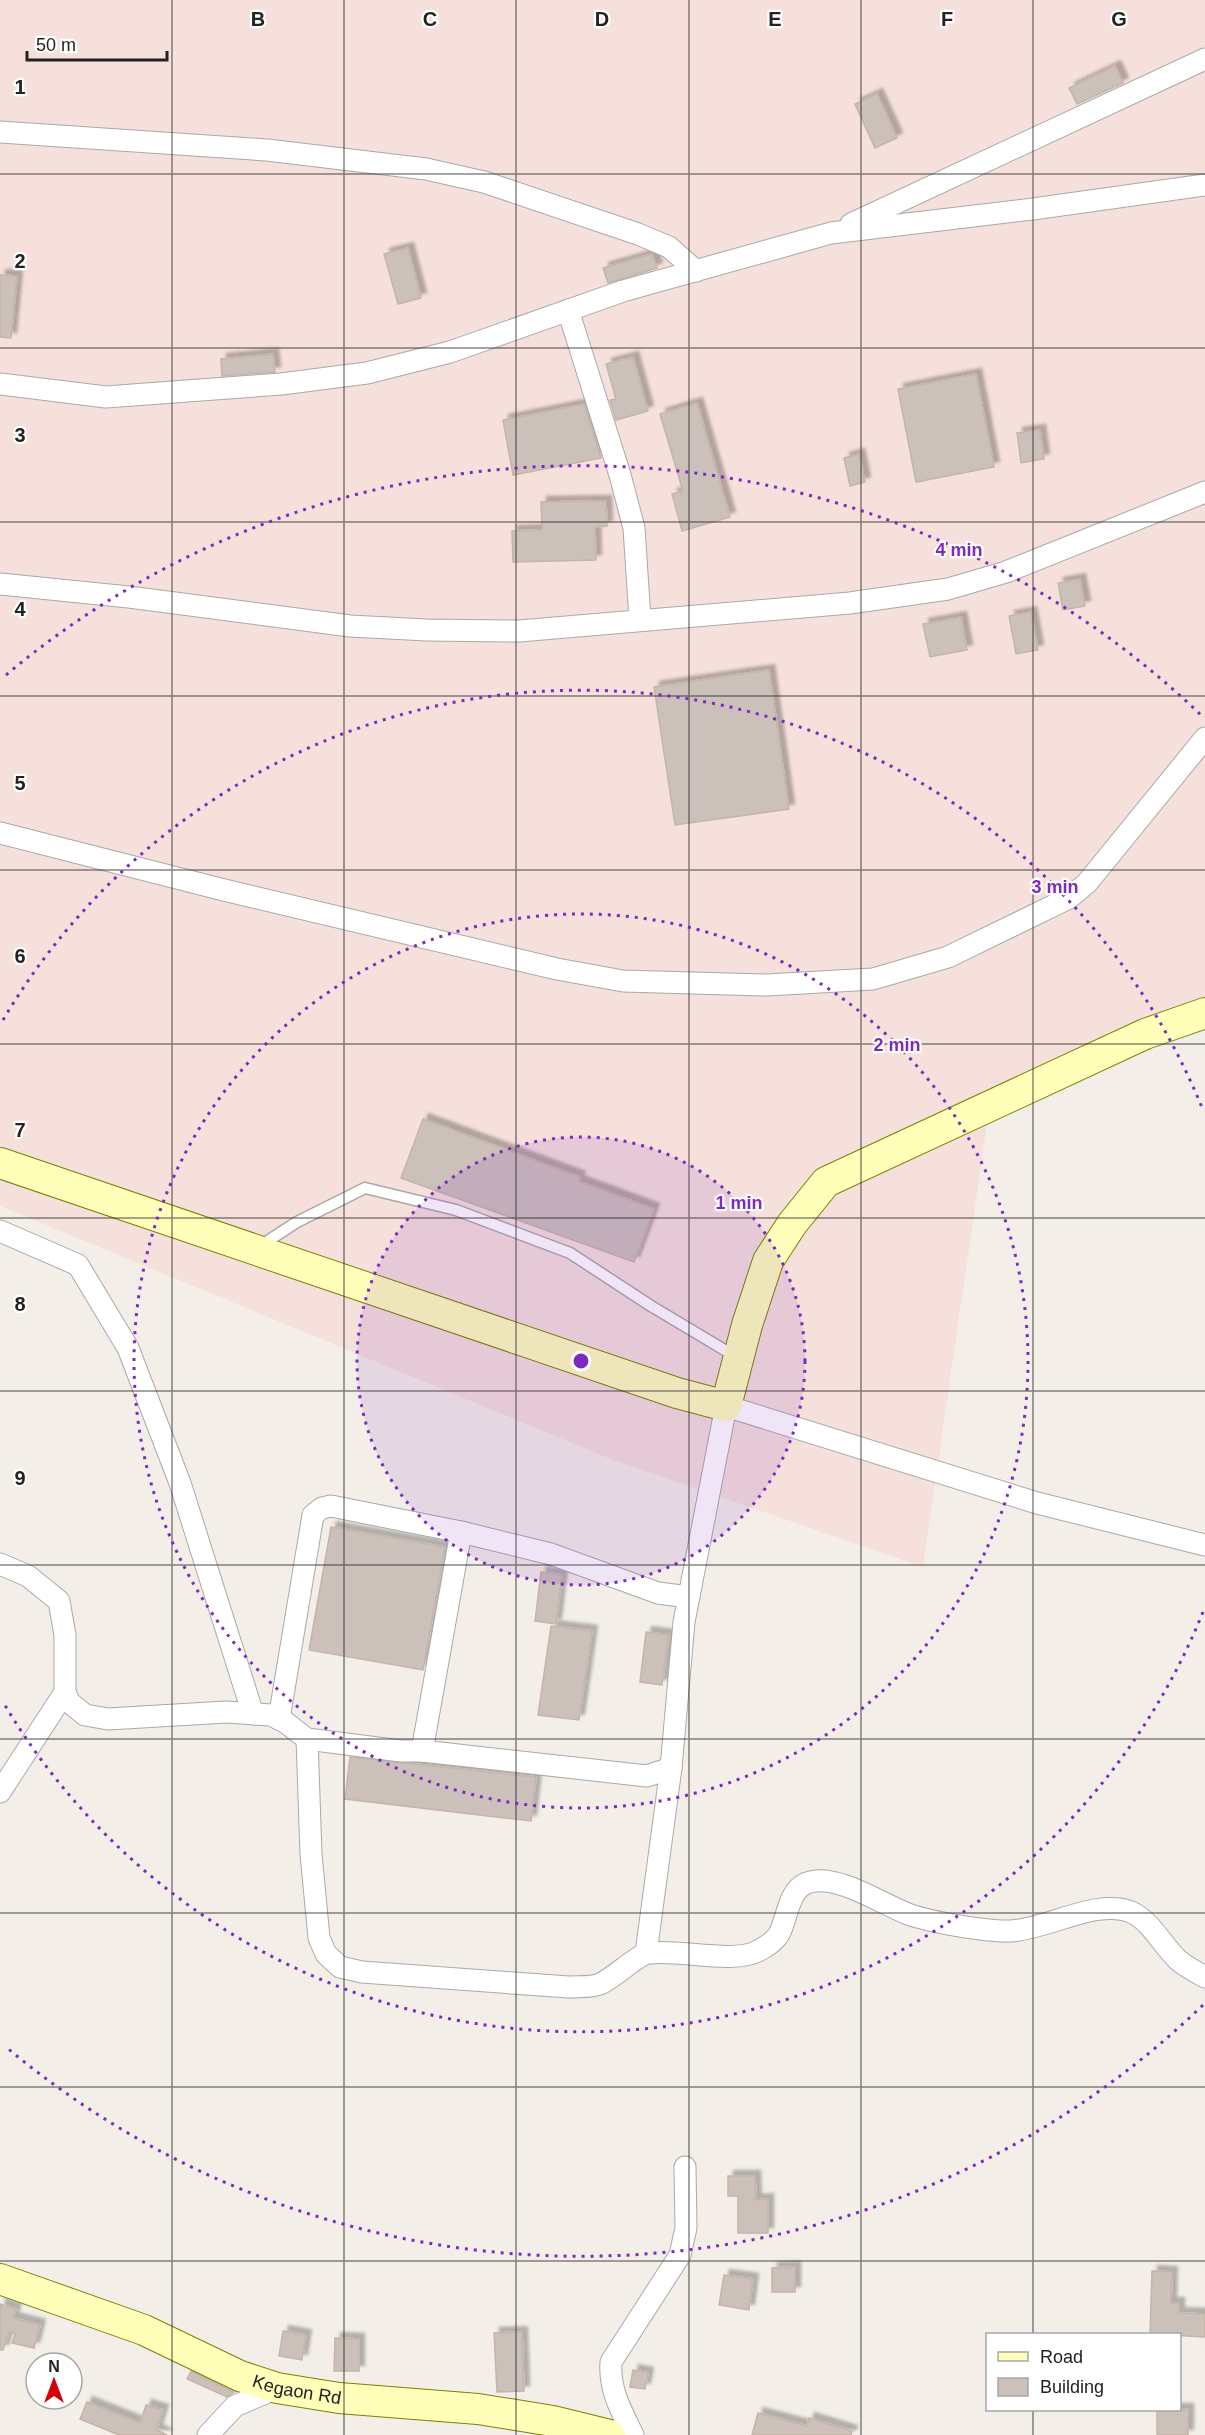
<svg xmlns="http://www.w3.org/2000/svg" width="1205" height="2435" viewBox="0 0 1205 2435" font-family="Arial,sans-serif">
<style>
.military{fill:#f5e0db}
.building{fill:#cbc1ba;stroke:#c6b4a8;stroke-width:1.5;filter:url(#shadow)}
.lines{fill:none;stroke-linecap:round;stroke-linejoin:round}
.lane-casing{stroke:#a9a9a9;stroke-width:13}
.street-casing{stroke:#a9a9a9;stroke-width:23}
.secondary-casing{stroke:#7b8200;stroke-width:32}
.lane{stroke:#fff;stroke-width:10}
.street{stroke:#fff;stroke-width:21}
.secondary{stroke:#ffffba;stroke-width:30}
.grid{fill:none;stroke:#222;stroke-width:1.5;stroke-opacity:0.55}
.ring{fill:none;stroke:#7b2cbf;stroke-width:3;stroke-dasharray:3 6}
.labels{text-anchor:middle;stroke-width:4.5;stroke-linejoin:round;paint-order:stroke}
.street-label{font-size:18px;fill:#222;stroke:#fff}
.grid-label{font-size:20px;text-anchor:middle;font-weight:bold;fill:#222;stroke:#fff;stroke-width:4.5;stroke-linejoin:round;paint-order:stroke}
.centre{fill:#7b2cbf;stroke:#fff;stroke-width:3}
.ring-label{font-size:18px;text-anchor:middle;font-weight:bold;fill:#7b2cbf;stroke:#fff;stroke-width:4.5;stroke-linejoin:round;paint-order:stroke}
</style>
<defs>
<filter id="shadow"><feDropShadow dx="5.5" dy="-5.5" stdDeviation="1.5" flood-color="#0004"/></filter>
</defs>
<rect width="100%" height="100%" fill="#f3efe8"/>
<polygon class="military" points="0,0 1205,0 1205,1000 992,1089 923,1567 613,1460 0,1206"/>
<g class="building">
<polygon points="1115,66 1123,83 1077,104 1069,88"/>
<polygon points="877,94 897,138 875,148 855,104"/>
<polygon points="408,248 421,298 398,304 384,254"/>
<polygon points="652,254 657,268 608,283 603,268"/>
<polygon points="0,275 17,276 11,338 0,337"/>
<polygon points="273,354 275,372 222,376 221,359"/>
<polygon points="633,357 648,411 616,420 610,400 616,399 606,364"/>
<polygon points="976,374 994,467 916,482 898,389"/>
<polygon points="697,403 730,517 682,531 672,494 683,491 660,414"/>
<polygon points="584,404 601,458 513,475 503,420"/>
<polygon points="1040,430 1044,459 1021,463 1017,433"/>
<polygon points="859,454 865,482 850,486 844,458"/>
<polygon points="606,501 607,526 595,527 596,560 513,562 512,531 542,530 541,502"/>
<polygon points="1080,579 1085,606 1063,610 1058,583"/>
<polygon points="1031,612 1038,650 1016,654 1009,616"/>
<polygon points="961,617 967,650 930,657 923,624"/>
<polygon points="769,670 789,809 675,825 654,687"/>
<polygon points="423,1119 580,1177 578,1181 654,1209 634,1262 401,1178"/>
<polygon points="331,1527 445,1547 423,1670 309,1650"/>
<polygon points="541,1572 562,1575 556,1624 535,1621"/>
<polygon points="551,1626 592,1631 579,1720 538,1715"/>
<polygon points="646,1632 669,1635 662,1685 640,1682"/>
<polygon points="350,1757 536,1777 531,1821 345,1799"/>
<polygon points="728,2176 755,2176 756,2200 768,2199 768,2233 738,2233 738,2196 728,2196"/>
<polygon points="795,2267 795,2292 772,2292 772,2268"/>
<polygon points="1152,2271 1172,2272 1171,2303 1179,2303 1179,2313 1205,2314 1205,2337 1150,2334"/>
<polygon points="724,2275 753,2279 749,2310 719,2305"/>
<polygon points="0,2304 16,2309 13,2318 40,2325 34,2348 12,2343 15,2334 9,2332 3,2350 0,2350"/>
<polygon points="283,2331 306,2335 302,2360 279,2356"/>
<polygon points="522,2332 524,2391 497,2392 494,2333"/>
<polygon points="335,2338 359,2339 359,2371 334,2371"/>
<polygon points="633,2370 648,2373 645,2389 630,2387"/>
<polygon points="191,2371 233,2392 234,2392 227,2397 187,2379"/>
<polygon points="87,2402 140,2423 146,2405 163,2410 157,2430 167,2435 119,2435 80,2419"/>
<rect x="1157" y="2409" width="31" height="26"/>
<polygon points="758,2413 807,2426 809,2418 852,2431 851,2435 752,2435"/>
</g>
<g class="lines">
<defs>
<polyline id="lane" points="260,1246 297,1222 365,1188 456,1210 570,1253 651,1306 738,1358"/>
<g id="street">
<polyline points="0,132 267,150 426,169 484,182 638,234 669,247 696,271"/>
<polyline points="851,224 1205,59"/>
<polyline points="568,310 620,475 634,528 640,619"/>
<polyline points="0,384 106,397 281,384 367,373 450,352 623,291 831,233 1033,209 1205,185"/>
<polyline points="0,584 129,597 350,626 427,630 519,631 850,603 948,589 1006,572 1205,492"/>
<polyline points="0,833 224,890 557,969 623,981 767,985 873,979 948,957 1069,898 1087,883 1205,738"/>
<polyline points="0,1231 78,1265 128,1348 180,1483 253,1714"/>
<polyline points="0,1564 28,1576 59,1601 65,1635 65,1692 69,1702 85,1715 108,1719 226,1712 271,1715 285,1722 307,1739 401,1751 422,1751 647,1776 671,1768 684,1622 726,1406 1037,1503 1205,1545"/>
<polyline points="279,1719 313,1515 322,1508 331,1506 461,1532 551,1554 658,1593 689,1597"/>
<path d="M307,1739L311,1854L319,1938L326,1954L340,1967L362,1972L568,1987C578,1986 591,1988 600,1984C614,1978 638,1954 649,1953C678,1949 734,1964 758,1951C764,1948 775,1941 779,1934C788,1918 788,1887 810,1882C837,1874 882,1904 908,1914C930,1922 987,1932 1011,1931C1047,1929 1098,1898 1131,1912C1150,1920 1163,1946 1178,1960C1186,1967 1196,1972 1205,1977"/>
<polyline points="422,1751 461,1532"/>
<polyline points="0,1792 65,1692"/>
<polyline points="646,1953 671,1768"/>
<polyline points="208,2435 235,2406 277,2388"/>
<path d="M633,2435C621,2410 609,2390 611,2362L680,2255L686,2228L685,2167"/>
</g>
<g id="secondary">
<polyline points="0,1163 677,1393 726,1406 747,1325 768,1261 792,1224 826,1182 1145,1034 1205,1013"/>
<path id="s1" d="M0,2279L144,2330L240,2376L277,2388L339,2398L478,2409L553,2421L610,2435"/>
</g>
</defs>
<use href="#lane" class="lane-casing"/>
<use href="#street" class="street-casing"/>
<use href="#secondary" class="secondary-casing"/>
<use href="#lane" class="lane"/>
<use href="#street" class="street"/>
<use href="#secondary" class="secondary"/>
</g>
<path class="grid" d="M172,0V2435M344,0V2435M516,0V2435M689,0V2435M861,0V2435M1033,0V2334M0,174H1205M0,348H1205M0,522H1205M0,696H1205M0,870H1205M0,1044H1205M0,1218H1205M0,1391H1205M0,1565H1205M0,1739H1205M0,1913H1205M0,2087H1205M0,2261H1205M1033,2410V2435"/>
<circle cx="581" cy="1361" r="224" fill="#7b2cbf" fill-opacity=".12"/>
<g class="ring">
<circle cx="581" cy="1361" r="224"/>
<circle cx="581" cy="1361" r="447"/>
<path d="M1203 1612A671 671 0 0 1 3 1702M3 1020A671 671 0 0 1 1203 1110"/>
<path d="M1203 2005A895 895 0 0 1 6 2047M6 675A895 895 0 0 1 1203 717"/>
</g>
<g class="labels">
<g class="street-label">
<text dy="6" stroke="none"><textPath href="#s1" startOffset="318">Kegaon Rd</textPath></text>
</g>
</g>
<g class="grid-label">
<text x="258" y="26">B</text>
<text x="430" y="26">C</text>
<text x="602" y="26">D</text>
<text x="775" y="26">E</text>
<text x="947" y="26">F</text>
<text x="1119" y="26">G</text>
<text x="20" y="94">1</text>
<text x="20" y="268">2</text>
<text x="20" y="442">3</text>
<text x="20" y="616">4</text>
<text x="20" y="790">5</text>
<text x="20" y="963">6</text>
<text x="20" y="1137">7</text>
<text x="20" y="1311">8</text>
<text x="20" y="1485">9</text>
</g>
<circle cx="581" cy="1361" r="9" class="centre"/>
<g class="ring-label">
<text x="959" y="556">4 min</text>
<text x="1055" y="893">3 min</text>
<text x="897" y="1051">2 min</text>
<text x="739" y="1209">1 min</text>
</g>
<rect x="986" y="2333" width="195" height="78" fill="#ffffff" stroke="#a7a7a7" stroke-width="1.5"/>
<rect x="998" y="2352" width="30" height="9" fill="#ffffba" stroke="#a7a7a7" stroke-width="1.5"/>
<text x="1040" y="2363" font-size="18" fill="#222222">Road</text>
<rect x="998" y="2378" width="30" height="18" fill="#cbc1ba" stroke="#a7a7a7" stroke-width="1.5"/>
<text x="1040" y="2393" font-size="18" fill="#222222">Building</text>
<g transform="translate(54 2381)"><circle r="28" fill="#ffffff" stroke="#a7a7a7" stroke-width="1.5"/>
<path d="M0-4.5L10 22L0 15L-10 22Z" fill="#d4000c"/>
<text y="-9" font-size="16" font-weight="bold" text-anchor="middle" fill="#222222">N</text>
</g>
<path d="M27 51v9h140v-9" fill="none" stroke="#222222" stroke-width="3"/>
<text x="36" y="51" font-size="18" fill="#222222" stroke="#ffffff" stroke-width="4.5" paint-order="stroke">50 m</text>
</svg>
